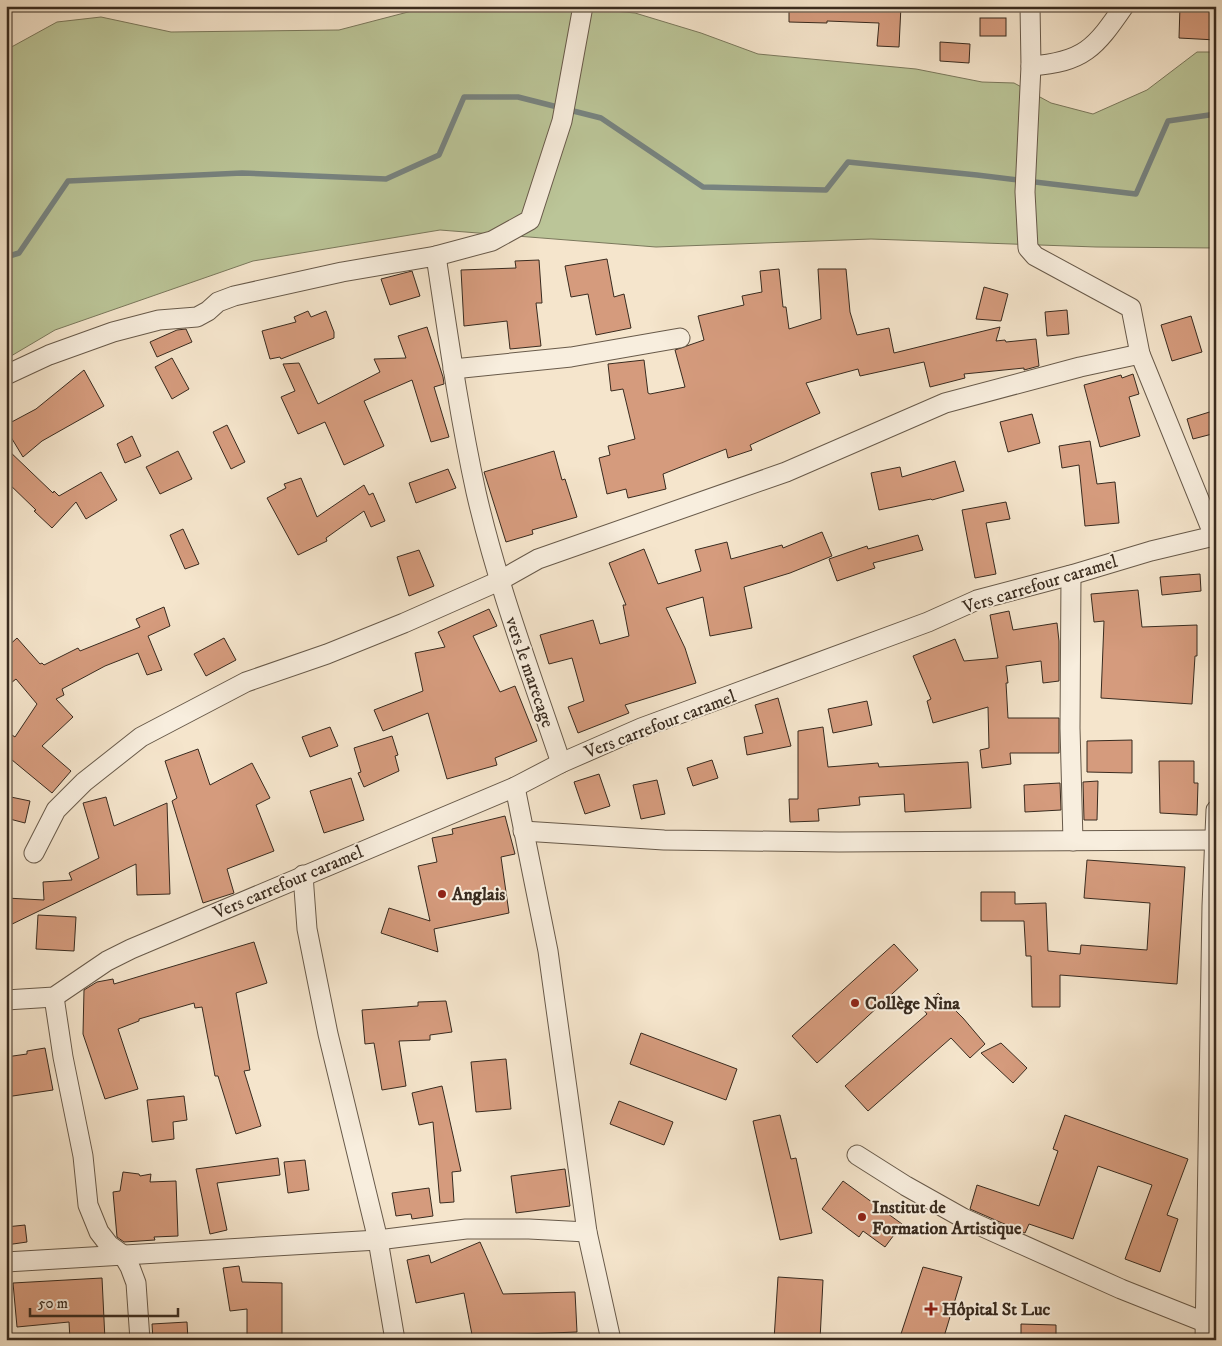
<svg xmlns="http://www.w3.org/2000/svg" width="1222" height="1346" viewBox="0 0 1222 1346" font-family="'IM FELL DW Pica',serif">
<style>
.green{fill:#bbc598;stroke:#7a785c}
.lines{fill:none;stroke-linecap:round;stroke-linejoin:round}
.stream{stroke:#778380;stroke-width:5.5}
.building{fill:#d59b7d;stroke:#392b1f}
.minor-casing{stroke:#685a4a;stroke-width:21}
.minor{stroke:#f8eede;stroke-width:19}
.poi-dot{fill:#8f2418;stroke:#f8eede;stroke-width:2}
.labels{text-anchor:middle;stroke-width:4;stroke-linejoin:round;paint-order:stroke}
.street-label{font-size:18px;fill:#392b1f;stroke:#f8eede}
.poi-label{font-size:18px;font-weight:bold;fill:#392b1f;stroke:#f8eede;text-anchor:start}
</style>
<rect width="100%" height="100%" fill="#f5e5cc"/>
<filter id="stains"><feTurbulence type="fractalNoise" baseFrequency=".004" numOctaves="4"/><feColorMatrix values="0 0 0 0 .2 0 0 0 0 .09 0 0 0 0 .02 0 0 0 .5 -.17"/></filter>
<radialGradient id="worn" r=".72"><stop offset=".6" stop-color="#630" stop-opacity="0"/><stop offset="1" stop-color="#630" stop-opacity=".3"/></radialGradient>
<polygon class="green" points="431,6 558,6 635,13 701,33 758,54 916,69 982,82 1014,83 1051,103 1093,114 1147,90 1197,52 1216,52 1216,248 1096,247 871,239 656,247 440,230 253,261 55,330 6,359 6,50 57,22 101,17 171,32 339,30"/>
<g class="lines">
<polyline class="stream" points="6,257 19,253 68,181 242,173 386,179 439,155 464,97 518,97 601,118 703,187 826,190 848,162 977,175 1136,194 1168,121 1216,114"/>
</g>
<g class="building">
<polygon points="789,6 901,6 899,47 877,46 879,23 827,21 827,23 789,22"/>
<polygon points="1180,6 1216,6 1216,40 1179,38"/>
<rect x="980" y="18" width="26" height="18"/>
<polygon points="940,42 970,44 969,63 940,61"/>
<polygon points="607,259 614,297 624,294 631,328 596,335 588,294 571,297 565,266"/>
<polygon points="539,260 542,303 536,303 541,346 510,349 507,321 464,326 461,270 516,268 515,261"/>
<polygon points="779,269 783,307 786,307 789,329 821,319 818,269 846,269 850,312 857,335 889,328 894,353 1000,327 996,341 1005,340 1006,342 1036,339 1039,366 1024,370 1024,368 964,374 965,378 930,387 924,362 860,376 858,369 806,383 820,413 750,445 752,450 728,458 726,449 663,474 666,489 628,498 626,489 607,494 599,458 610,455 608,446 635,439 623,389 611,391 608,364 644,360 648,393 650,394 685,387 675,350 704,340 698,316 744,305 742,296 762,292 760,271"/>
<polygon points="412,271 420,296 390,305 381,279"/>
<polygon points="984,287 1008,294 1001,321 976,319"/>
<polygon points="1067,310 1069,334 1047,336 1045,312"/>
<polygon points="308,311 311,317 326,311 334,332 334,338 281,359 280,357 270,359 262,331 296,322 294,317"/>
<polygon points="1191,316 1202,352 1172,361 1161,325"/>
<polygon points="427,327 443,377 444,384 434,387 449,437 431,442 412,380 364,401 384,446 344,465 325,422 298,434 281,397 295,391 283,364 299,363 318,404 380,372 374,359 406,358 398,336"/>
<polygon points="186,329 192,342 157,357 150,342 177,330"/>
<polygon points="172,358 189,389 172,399 155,367"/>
<polygon points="84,370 104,406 42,441 23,457 6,429 6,425 36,409"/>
<polygon points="1133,374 1139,394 1129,397 1140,436 1100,447 1084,385 1121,375 1122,378"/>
<polygon points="1216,410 1216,433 1193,439 1187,419"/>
<polygon points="1032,414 1040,443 1008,452 1000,422"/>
<polygon points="227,425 245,462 231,469 213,432"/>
<polygon points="132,436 141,456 125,463 117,444"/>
<polygon points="1090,441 1097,484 1115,482 1119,523 1085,526 1079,465 1062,468 1059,446"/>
<polygon points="6,448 53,493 54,491 59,496 101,472 117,500 86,519 76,502 52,528 34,511 36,510 6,481"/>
<polygon points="178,451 192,479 160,494 146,467"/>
<polygon points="554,451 562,480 565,479 577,517 532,530 533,534 506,542 484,472"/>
<polygon points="955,461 964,491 932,500 931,499 879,510 871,473 900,467 902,477"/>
<polygon points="448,469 456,488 416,503 409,483"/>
<polygon points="301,478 317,517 364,485 369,495 373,493 385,521 371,527 364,511 326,538 327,541 298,555 267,498 286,488 284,484"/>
<polygon points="1006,502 1010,519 986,523 996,574 975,578 962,510"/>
<polygon points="183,529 199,564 185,569 170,535"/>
<polygon points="822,532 832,556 790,573 744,587 752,628 710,636 703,597 666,608 685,648 696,683 625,705 629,713 578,733 568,707 584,701 572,658 549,664 540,635 593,620 600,644 629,636 623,605 626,605 609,563 644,549 658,584 701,571 695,550 727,542 731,559 782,545 783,548"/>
<polygon points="918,535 923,550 873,563 875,568 837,581 829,559 867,546 868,549"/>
<polygon points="419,550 434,586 409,596 397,557"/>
<polygon points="1200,574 1201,591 1162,595 1160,577"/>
<polygon points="1138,590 1142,627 1197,625 1197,656 1195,656 1192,704 1101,698 1104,621 1094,622 1091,594"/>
<polygon points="164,607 170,626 148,636 162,670 147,675 138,653 105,666 62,689 64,695 56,699 73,717 42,746 71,771 52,793 6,755 6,731 15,737 37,704 16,679 6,687 6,648 17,638 40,664 42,663 44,665 78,648 80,651 140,627 136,619"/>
<polygon points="489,609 497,626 473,636 500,692 515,686 537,741 495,758 497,765 447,779 428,713 383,731 374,710 423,691 415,653 445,647 438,632"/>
<polygon points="1009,611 1013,630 1057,623 1059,641 1059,681 1043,683 1041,661 1006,666 1008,683 1006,683 1008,718 1059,718 1059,753 1010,753 1011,764 982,768 980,750 989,748 988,707 933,723 927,701 931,699 913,656 955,639 964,661 998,658 990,615"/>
<polygon points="224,638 236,660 206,676 194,654"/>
<polygon points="778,698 791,746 747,755 744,737 763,733 755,705"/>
<polygon points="867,701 872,725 833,733 828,709"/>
<polygon points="330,727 338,746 310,757 302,737"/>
<polygon points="823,727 828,767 878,763 879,767 968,762 971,808 905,812 904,794 859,797 860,805 818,809 819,821 790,822 789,799 798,799 798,731"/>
<polygon points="392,736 398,755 395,756 399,771 364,787 358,773 361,772 354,748"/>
<polygon points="1132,740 1132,773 1087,772 1087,741"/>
<polygon points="198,749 210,785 252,763 270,798 256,805 274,851 227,869 234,893 203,903 172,801 177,798 165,761"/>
<polygon points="712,760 718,778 693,786 687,768"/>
<polygon points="1159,761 1194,761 1194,783 1198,783 1197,815 1160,813"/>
<polygon points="599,774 610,806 585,814 574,782"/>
<polygon points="351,778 364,820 324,833 310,791"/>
<polygon points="657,780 665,814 641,819 633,785"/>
<polygon points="1098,781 1097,820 1084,820 1083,782"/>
<polygon points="1060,783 1061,810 1025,812 1024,785"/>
<polygon points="6,796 30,801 25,823 6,818"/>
<polygon points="106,797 114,826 167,803 170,894 137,895 136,864 6,927 6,898 44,900 43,882 72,880 69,873 99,858 83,803"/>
<polygon points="505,816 515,854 501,857 509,913 434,929 438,952 381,933 389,908 430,921 418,866 437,862 432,838 453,834 452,829"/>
<polygon points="1087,860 1185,867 1177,984 1060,975 1060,1007 1032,1007 1031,956 1026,956 1024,921 981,921 981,892 1015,892 1015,904 1046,903 1048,951 1080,954 1081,945 1147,950 1150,903 1084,898"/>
<polygon points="38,915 76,917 74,951 36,949"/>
<polygon points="254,942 267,983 236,993 250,1070 244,1071 261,1126 236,1134 218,1076 215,1076 202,1007 195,1008 194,1003 139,1019 139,1021 118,1029 138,1089 105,1099 83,1034 84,990 97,982 113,979 114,984"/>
<polygon points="894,944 918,970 817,1063 792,1036"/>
<polygon points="938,993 963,1018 985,1044 970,1058 951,1038 868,1111 845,1086 927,1014 923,1009"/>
<polygon points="446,1001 452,1032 430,1035 430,1040 399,1041 406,1086 382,1090 374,1043 365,1044 362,1010 418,1006 418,1002"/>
<polygon points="641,1033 737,1069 726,1100 630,1064"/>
<polygon points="1001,1043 1027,1068 1013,1083 981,1053"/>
<polygon points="45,1048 53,1090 6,1097 6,1057 27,1054 27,1051"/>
<polygon points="506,1059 511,1109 476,1112 471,1062"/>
<polygon points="442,1086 461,1171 452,1172 454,1202 440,1203 433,1122 419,1125 412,1093"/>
<polygon points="184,1096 187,1120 173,1122 174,1139 152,1142 147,1100"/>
<polygon points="619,1101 673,1122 664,1145 610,1124"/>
<polygon points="780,1115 791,1159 796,1158 812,1233 780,1240 753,1121"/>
<polygon points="1065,1115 1188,1159 1167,1215 1178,1219 1160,1272 1125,1259 1152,1185 1098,1166 1073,1239 1029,1224 1025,1233 970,1209 977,1185 1039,1206 1058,1151 1053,1149"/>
<polygon points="278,1158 280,1175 217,1183 227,1230 210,1234 196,1169"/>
<polygon points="305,1160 309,1190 288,1193 284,1162"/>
<polygon points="565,1169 570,1206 516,1213 511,1176"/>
<polygon points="123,1172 139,1174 140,1176 151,1174 150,1182 176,1181 178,1236 154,1237 155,1240 124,1242 117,1237 113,1192 120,1191"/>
<polygon points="843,1181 902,1224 885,1247 863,1231 859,1237 822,1209"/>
<polygon points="429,1188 433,1216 412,1219 411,1214 396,1216 392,1193"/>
<polygon points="25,1225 27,1242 6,1245 6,1227"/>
<polygon points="480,1242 503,1294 575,1292 577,1332 498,1335 499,1340 473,1340 464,1293 416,1303 407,1260 429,1255 431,1263"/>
<polygon points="239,1266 242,1282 282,1283 282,1335 247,1335 247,1309 230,1311 223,1268"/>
<polygon points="923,1267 962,1277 943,1340 899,1340"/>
<polygon points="778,1277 823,1280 820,1340 774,1340"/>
<polygon points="102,1278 105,1340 70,1340 69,1322 17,1327 13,1283"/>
<polygon points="187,1322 188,1340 153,1340 152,1324"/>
<polygon points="1021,1324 1056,1325 1056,1340 1021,1340"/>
</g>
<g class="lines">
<defs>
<g id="minor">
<polyline points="1030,6 1031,66 1025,192 1028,248 1035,256 1131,308 1140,354"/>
<path d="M1031,66C1084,62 1095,48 1124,6"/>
<polyline points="436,256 492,241 530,220 562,121 583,6"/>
<polyline points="453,369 571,357 680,338"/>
<path d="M6,375L49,355L113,332L159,320L197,317L208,311L218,302L234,296L342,272L436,256C448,335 459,414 476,492C497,584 531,674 561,763"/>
<polyline points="1071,575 1070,728 1073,841"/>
<polyline points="515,787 548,951 587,1232 611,1340"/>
<polyline points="523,831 664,840 839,842 1214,840"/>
<polyline points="303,875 307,929 328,1034 378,1240 395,1340"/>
<polyline points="54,997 63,1057 83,1156 88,1205 99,1232 109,1245 123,1255 130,1267 136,1283 140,1340"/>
<polyline points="6,1000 54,997 107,961 131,949 515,787 561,763 641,728 928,622 977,600 1071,575 1151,551 1214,536 1140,354 1080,367 945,403 786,472 538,559 499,581 404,623 327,654 246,682 141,737 84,782 56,810 34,853"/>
<polyline points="857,1155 906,1186 963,1218 1121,1289 1204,1322"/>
<polyline points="6,1262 378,1240 466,1229 529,1229 587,1232"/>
<polyline points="1205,1340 1212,906 1216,810"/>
</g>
</defs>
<use href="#minor" class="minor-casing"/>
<use href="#minor" class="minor"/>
</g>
<g class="poi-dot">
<circle cx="442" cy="894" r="5"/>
<circle cx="855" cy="1003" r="5"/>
<circle cx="862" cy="1217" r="5"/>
<path d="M928.5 1301.5h5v5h5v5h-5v5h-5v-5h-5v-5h5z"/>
</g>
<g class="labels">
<g class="street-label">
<text transform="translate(1040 584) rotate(-17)" y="6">Vers carrefour caramel</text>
<text transform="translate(530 672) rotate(71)" y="6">vers le marecage</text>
<text transform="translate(660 724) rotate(-21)" y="6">Vers carrefour caramel</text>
<text transform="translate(288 882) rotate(-23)" y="6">Vers carrefour caramel</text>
</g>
<g class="poi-label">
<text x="452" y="900">Anglais</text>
<text x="865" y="1009">Collège Nina</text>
<text x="872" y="1213">Institut de<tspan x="872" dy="21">Formation Artistique</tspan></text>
<text x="942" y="1315">Hôpital St Luc</text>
</g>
</g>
<rect width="1222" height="1346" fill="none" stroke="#f5e5cc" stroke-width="25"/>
<rect x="8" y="8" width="1207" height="1331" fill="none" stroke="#392b1f" stroke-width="2.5"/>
<rect x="12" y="12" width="1197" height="1321" fill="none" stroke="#392b1f"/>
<path d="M30 1308v8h148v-8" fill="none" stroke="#392b1f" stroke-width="2.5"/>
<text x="38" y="1308" font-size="15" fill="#392b1f" stroke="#f8eede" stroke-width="4" paint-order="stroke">50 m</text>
<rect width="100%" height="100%" filter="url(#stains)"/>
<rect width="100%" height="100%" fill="url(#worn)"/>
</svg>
